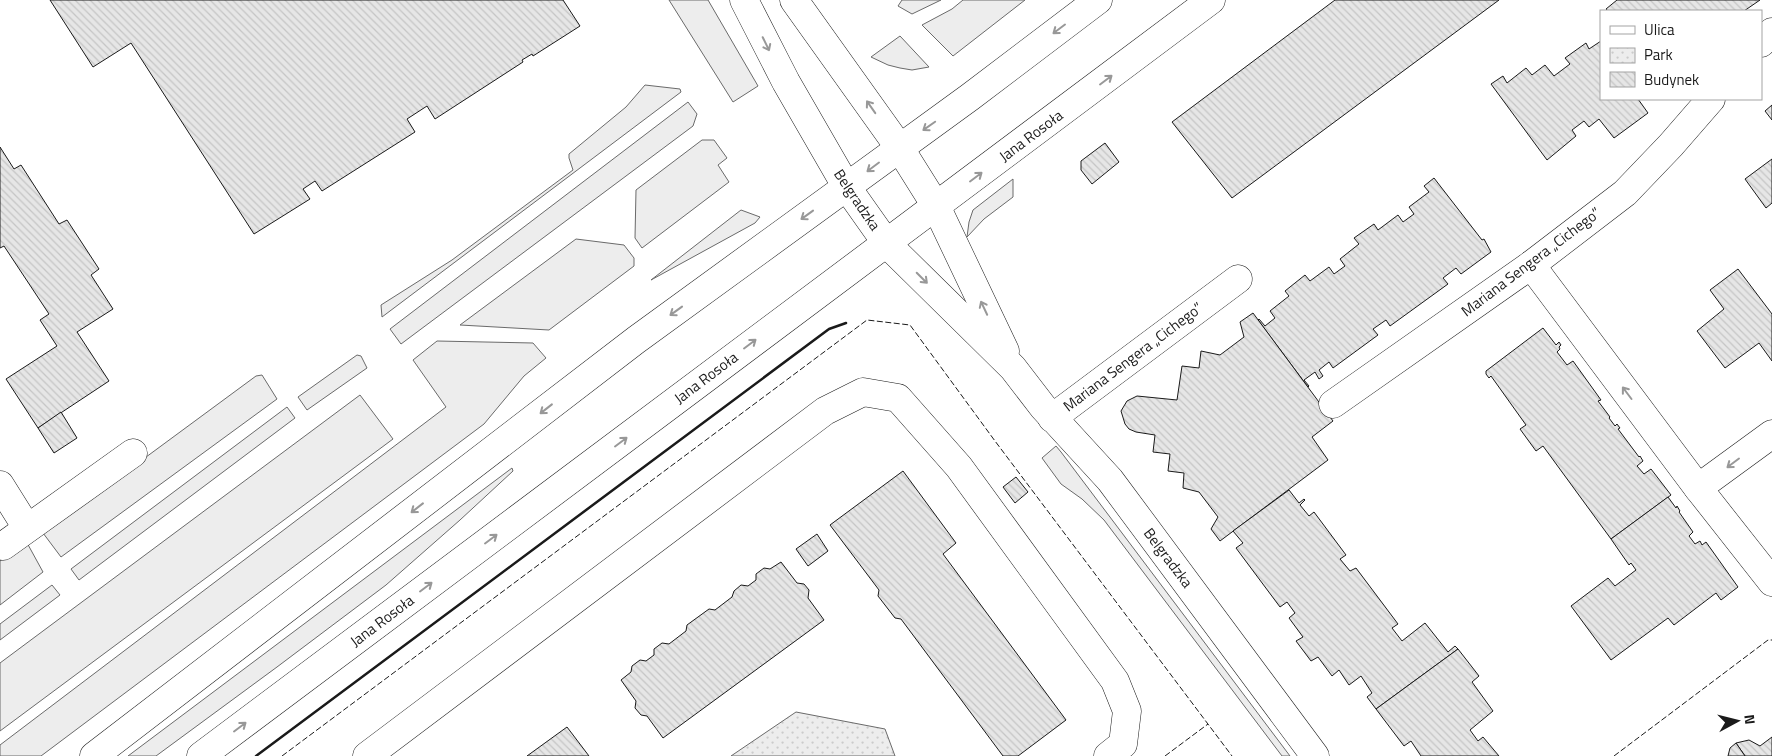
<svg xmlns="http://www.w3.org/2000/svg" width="1772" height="756" viewBox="0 0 1772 756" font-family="'Titillium Web',sans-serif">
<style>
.built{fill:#ededed;stroke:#6a6a6a}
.park{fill:url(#park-dots);stroke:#6a6a6a}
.building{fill:url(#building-back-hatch);stroke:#1a1a1a}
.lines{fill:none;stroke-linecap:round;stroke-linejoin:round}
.street-casing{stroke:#1a1a1a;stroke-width:29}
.secondary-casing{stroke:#1a1a1a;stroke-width:29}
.street{stroke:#fff;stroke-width:28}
.secondary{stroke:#fff;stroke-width:28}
.fence{stroke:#1a1a1a;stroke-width:1;stroke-dasharray:6 2.5;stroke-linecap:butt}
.wall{stroke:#1a1a1a;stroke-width:2.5}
.oneway{stroke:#989898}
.labels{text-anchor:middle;stroke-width:4;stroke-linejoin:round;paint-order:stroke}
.street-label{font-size:15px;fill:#1a1a1a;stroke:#fff}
</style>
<defs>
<pattern id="park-dots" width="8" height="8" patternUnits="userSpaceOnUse" patternTransform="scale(1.25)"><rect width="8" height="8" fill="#ededed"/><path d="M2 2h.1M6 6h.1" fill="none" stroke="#cbcbcb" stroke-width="1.8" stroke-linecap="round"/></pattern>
<pattern id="building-back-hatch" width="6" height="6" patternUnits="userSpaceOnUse" patternTransform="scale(1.25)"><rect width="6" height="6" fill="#e6e6e6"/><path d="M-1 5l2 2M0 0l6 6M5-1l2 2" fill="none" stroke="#c5c5c5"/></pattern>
</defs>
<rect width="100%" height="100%" fill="#fff"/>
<g class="built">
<polygon points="669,0 708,0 758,86 733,102"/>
<polygon points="902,0 941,0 912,14 898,6"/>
<polygon points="963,0 1025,0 953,56 922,25 952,9"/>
<polygon points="900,36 929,67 912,70 900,68 888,65 871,57"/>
<polygon points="645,85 680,89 681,92 382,317 381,305 452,260 573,170 569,158 569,154 626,107"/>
<polygon points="688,102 697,114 693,126 401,344 390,329"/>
<polygon points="702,140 714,140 727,158 718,165 729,182 642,248 635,238 636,190"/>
<polygon points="1013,179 1013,197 984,219 967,237 969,222 973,210"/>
<polygon points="741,210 760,217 755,223 651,280"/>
<polygon points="576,239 624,245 634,258 634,266 549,330 460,325"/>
<polygon points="437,341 533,343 546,358 524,376 484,424 41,756 0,756 0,745 446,407 413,360"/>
<polygon points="357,355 361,356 367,368 307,410 298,397"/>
<polygon points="262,375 277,399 61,557 43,533 256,376"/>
<polygon points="360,395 393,439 0,731 0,663"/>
<polygon points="287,407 295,418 79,580 71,569"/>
<polygon points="1056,446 1061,452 1290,756 1282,756 1104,520 1082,499 1061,484 1042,458"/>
<polygon points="512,468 513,471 460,520 386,585 277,667 156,756 128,756"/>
<polygon points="26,541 43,572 0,605 0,561"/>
<polygon points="52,585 60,595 0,640 0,624"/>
</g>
<polygon class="park" points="796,712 885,729 895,756 731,756"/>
<g class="building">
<polygon points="50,0 563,0 580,26 533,56 532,54 522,60 523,62 435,119 427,106 407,119 415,132 322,191 315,181 303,189 310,199 254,234 131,43 93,67"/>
<polygon points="1335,0 1499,0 1232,198 1172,122"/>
<polygon points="1617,0 1760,0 1744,11 1608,11 1606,9"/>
<polygon points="1601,41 1601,99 1638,99 1648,113 1614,138 1599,119 1589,127 1584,121 1572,130 1576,136 1547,160 1491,84 1503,76 1507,83 1526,68 1532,75 1545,65 1554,76 1570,64 1565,58 1586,43 1589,49"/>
<polygon points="1772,105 1772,120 1765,111"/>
<polygon points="1105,143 1119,162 1092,184 1081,170 1081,161"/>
<polygon points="0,147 14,169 21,165 59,224 67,220 99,269 91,275 113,309 77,332 109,381 38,428 6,379 57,346 40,320 49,314 4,246 0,248"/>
<polygon points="1772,159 1772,203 1766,208 1745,179"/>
<polygon points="1434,178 1482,240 1484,239 1491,252 1461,274 1456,268 1443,278 1448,284 1390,326 1386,320 1373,329 1378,335 1333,368 1329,362 1319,370 1323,376 1319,379 1315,372 1304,380 1309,386 1308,387 1258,320 1259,319 1265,326 1275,318 1270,311 1289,296 1285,291 1305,275 1310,281 1329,267 1334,274 1345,266 1340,259 1359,244 1354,238 1374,224 1378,230 1398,215 1403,222 1414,214 1409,207 1429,192 1424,186"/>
<polygon points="1738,269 1772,314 1772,361 1759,343 1725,368 1697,331 1724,309 1710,290"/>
<polygon points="1253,313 1333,421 1312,437 1328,460 1220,541 1211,529 1218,517 1199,492 1183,488 1184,473 1168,471 1170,454 1153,452 1155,435 1136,432 1129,429 1125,424 1121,411 1127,401 1137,396 1177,400 1182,366 1199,368 1201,351 1220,355 1244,337 1240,322"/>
<polygon points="1543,328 1556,345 1559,342 1561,345 1559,347 1560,349 1557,352 1567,365 1573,361 1601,400 1598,401 1610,417 1609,418 1615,426 1617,424 1620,428 1618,429 1639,457 1640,456 1643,461 1637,466 1644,474 1651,469 1671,495 1611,539 1543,446 1536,451 1520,429 1526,425 1491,376 1489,378 1486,374 1486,371"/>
<polygon points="61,412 77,438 54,453 38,428"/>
<polygon points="903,471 956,543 943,554 1066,720 1018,756 1003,756 901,619 895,618 878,596 879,590 830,525"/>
<polygon points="1016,477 1028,492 1015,503 1003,487"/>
<polygon points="1289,490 1299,503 1304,499 1305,500 1300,505 1309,516 1314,512 1346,555 1340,559 1350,571 1356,568 1398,624 1392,628 1402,641 1425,623 1448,652 1455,646 1458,649 1376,709 1367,697 1372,693 1361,676 1349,685 1339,670 1332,676 1318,657 1311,661 1296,641 1303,637 1289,618 1295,613 1287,602 1280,607 1236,548 1243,543 1233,531"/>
<polygon points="1668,497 1676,508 1677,506 1680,511 1679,512 1693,532 1689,536 1695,544 1700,541 1702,545 1706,542 1738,587 1721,600 1716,593 1674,625 1668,618 1611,660 1571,606 1608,578 1615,586 1636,570 1631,563 1629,565 1611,539"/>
<polygon points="817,534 828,551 808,566 796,549"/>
<polygon points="781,562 797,583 804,584 809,590 808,598 824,620 663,738 647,716 641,715 635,708 636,701 621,680 631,672 632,666 640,660 646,661 654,655 654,649 662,643 669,644 686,631 687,625 709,609 715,610 732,597 734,591 741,585 748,586 756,580 756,574 764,568 770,569"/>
<polygon points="1458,649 1479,676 1472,682 1493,711 1470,730 1478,741 1483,737 1499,756 1421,756 1411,741 1404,746 1376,709"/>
<polygon points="567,727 589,756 527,756"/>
<polygon points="1772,737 1772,756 1745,756 1736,743 1749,740 1760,746"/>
<polygon points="1736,743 1745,756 1728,756 1730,748"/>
</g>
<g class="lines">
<defs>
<g id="street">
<polyline points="1761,43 1772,32"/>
<polyline points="936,206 1005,351"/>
<polyline points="887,244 1013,368 1043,407 1110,480 1315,756"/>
<polyline points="1531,265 1698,488 1772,434"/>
<polyline points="1333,404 1531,265 1625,193 1671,145 1711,99"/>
<polyline points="1052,418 1238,279"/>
<polyline points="0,485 27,528"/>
<polyline points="1698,488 1772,582"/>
<polyline points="3,546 133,453"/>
<polyline points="367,756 825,411 863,392 898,398 959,467 1115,681 1127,711 1123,744 1108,756"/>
</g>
<g id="secondary">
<polyline points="744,0 786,82 846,186 887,244"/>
<polyline points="794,0 899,147 936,206"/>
<polyline points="94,756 636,340 970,97 1098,0"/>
<polyline points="201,756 1211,0"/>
</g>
</defs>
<use href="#street" class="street-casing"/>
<use href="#secondary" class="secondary-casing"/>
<use href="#street" class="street"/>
<use href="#secondary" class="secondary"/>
<g class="fence">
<polyline points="282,756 867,320 910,325 995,441 1232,756"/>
<polyline points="1165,756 1208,724"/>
<polyline points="1614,756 1768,640 1772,640"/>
</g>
<polyline class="wall" points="256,756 829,329 846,323"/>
</g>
<defs><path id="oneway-shaft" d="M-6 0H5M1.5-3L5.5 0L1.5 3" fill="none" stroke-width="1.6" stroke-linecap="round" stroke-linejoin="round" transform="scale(1.25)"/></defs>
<g class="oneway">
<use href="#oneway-shaft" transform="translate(1059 29) rotate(143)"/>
<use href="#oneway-shaft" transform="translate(766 44) rotate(64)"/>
<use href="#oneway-shaft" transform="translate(1106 80) rotate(-37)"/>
<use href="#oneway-shaft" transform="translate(871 107) rotate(-125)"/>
<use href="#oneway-shaft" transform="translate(929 126) rotate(145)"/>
<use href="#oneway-shaft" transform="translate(873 167) rotate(143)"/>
<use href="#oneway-shaft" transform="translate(976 177) rotate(-37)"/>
<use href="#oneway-shaft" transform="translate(807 215) rotate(144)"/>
<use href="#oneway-shaft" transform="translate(922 278) rotate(45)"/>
<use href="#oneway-shaft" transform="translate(984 308) rotate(-115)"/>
<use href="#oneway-shaft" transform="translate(676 311) rotate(144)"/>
<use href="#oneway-shaft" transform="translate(750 344) rotate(-37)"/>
<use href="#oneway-shaft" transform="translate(1627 393) rotate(-127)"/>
<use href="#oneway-shaft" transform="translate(546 409) rotate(142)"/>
<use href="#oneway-shaft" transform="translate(621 442) rotate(-37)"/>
<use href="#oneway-shaft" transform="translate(1733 463) rotate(143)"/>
<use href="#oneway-shaft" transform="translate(417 508) rotate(142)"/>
<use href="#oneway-shaft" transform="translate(491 539) rotate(-37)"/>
<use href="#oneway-shaft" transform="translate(426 587) rotate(-37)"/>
<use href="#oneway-shaft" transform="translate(240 727) rotate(-37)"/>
</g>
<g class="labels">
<g class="street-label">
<text transform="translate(1031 136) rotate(-37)" y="5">Jana Rosoła</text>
<text transform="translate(857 200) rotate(56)" y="5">Belgradzka</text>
<text transform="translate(1531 262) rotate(-37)" y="5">Mariana Sengera „Cichego”</text>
<text transform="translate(1133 357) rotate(-37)" y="5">Mariana Sengera „Cichego”</text>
<text transform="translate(706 378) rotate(-37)" y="5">Jana Rosoła</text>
<text transform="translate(1168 558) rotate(53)" y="5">Belgradzka</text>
<text transform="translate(382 621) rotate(-37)" y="5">Jana Rosoła</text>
</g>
</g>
<rect x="1600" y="10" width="162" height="90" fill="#ffffff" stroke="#a3a3a3"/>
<rect x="1610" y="26" width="25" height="8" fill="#ffffff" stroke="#a3a3a3"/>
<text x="1644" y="35" font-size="15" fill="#1a1a1a">Ulica</text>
<rect x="1610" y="48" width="25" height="15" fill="url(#park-dots)" stroke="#a3a3a3"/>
<text x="1644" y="60" font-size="15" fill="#1a1a1a">Park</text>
<rect x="1610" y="72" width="25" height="15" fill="url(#building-back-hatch)" stroke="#a3a3a3"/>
<text x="1644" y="85" font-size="15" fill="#1a1a1a">Budynek</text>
<g transform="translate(1737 721) rotate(83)" stroke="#ffffff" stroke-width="4" paint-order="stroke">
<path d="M0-4L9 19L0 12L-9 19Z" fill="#1a1a1a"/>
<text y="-8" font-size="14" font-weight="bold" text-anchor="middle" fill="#1a1a1a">N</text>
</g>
</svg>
